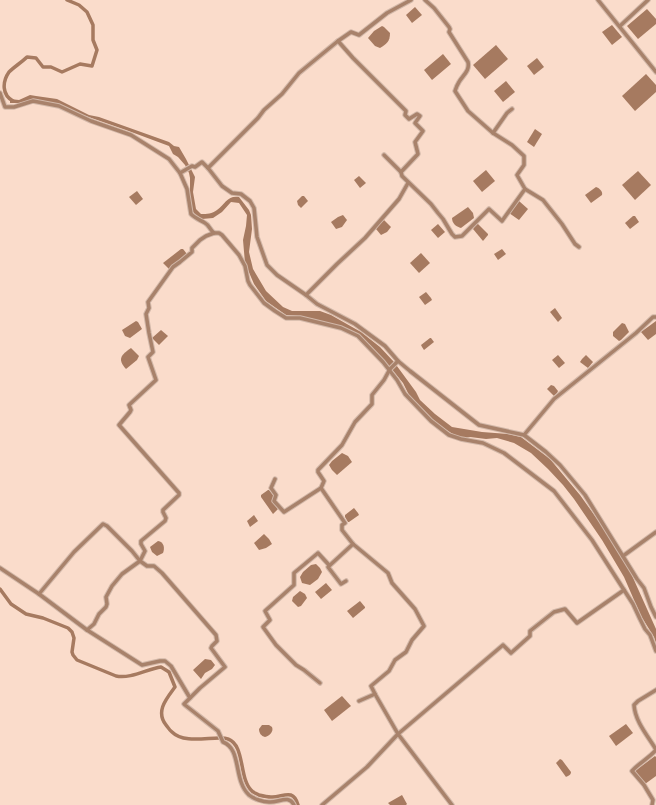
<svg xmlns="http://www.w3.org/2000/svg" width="656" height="805" viewBox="0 0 656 805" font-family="'Public Sans',sans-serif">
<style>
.water{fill:#a67a60}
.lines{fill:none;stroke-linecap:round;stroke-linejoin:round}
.canal{stroke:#a67a60;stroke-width:3.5}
.street-casing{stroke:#d2b8a9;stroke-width:5.5}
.street{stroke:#a8826b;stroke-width:3.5}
</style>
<rect width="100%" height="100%" fill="#fadccb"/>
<g class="water">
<polygon points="415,7 422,15 412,23 406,15"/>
<polygon points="647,9 656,19 656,24 638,39 627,26"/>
<polygon points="612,25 622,37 612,45 602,32"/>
<path d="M382,26L384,27L390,33C390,41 387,44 380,48L375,46L368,38L374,31Z"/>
<polygon points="496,45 508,59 485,79 473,65"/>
<polygon points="443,54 451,64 432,80 424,70"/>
<polygon points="537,58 544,67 534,75 527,66"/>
<polygon points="646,74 656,85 656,92 635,111 622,96"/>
<polygon points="506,81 515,92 503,102 494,91"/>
<path d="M30,95L36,96L57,99L89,115L99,117L169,142L174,146L179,147L186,159L195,177L193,192L196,209L201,214C207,214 212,214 217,210C225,204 228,195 239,197L249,210L251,215L252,229L249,252L253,269L266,291L283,307L292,311H320L331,315L361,332L380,347L394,362L416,392L420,400L435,414L452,427L482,432L508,434L521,437L550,459L580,495L600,523L630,571L656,629V643L654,637L641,616L624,577L602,540L574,499L563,485L548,469L531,453L514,443L497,438L486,439L470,437L461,439L443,428L430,419L409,395L403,383L394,372L370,345L358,336L330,324L313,319L298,316L286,315L266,301L254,284L245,263L243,240L246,226L247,215L239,203L231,202L222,212L213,218L202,219L195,215L192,210L190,196V178L189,173L185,165L178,157L173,154L169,146L126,130L80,114L53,103L35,99L20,103H10V99L19,100Z"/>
<polygon points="535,129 542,134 534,147 527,142"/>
<polygon points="486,170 495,181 482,192 473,181"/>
<polygon points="638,171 651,185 635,200 622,185"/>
<polygon points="359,176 366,183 360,188 354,180"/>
<path d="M596,187C599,188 603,191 602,195L591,203L585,195Z"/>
<polygon points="137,191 143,199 136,205 129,197"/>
<polygon points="302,196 304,196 308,201 301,208 298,205 297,201"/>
<polygon points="519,201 528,209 519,220 509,213"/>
<path d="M468,207L473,213L474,218L461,228C457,227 452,224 452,218Z"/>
<polygon points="343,215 347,220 342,227 336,229 331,222 338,217"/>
<polygon points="633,216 635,216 639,222 630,229 625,223"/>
<polygon points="384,220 391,227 387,232 381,235 376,229 380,223"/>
<polygon points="477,223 488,234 488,235 483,241 473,229"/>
<polygon points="438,224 445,232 438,238 431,230"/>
<polygon points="181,249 183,249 187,254 185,257 169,269 163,263"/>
<polygon points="502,249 506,254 498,260 494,254"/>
<polygon points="421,253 430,263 419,273 410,263"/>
<polygon points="426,292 431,298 432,300 425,305 419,297"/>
<polygon points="555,308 562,318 558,322 550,312"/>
<polygon points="136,321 138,322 142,329 130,338 125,336 122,330"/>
<polygon points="656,321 656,334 648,340 641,332"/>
<polygon points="622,323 625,324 629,332 621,340 619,341 613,336 613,332"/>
<polygon points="161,330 168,336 159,345 152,338"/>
<polygon points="430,338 431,338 434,342 424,350 422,347 421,345"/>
<path d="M131,348L139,356L137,360L126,369C117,359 121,355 131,348Z"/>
<polygon points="558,355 565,363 559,368 552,360"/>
<polygon points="586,355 593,362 588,368 580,362 582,359"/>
<polygon points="551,385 554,386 558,391 557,393 554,396 547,389"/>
<polygon points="342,453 348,456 352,462 337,475 332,470 329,465 332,461"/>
<polygon points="268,490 269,490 273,495 273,502 278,509 273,514 261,497 261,495"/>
<polygon points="354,508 358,513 359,515 349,522 348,522 345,517 345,515"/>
<polygon points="254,515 258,521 250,527 247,521"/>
<polygon points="264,534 269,539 272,544 266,548 259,550 254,543"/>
<path d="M158,541C164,542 165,548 163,553L157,556L152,552L150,547Z"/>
<polygon points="316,564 320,568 322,572 318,579 310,585 302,583 300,577 303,572 311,565"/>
<polygon points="326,583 332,590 321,599 315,592"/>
<polygon points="300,591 305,594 307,598 301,606 298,607 292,601 293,597"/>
<polygon points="360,601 365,607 365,608 353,618 347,611"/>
<polygon points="205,659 211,660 215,665 212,669 205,673 201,679 193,670"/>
<polygon points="342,696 351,706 332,721 324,710"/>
<polygon points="626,724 633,733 616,746 609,736"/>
<path d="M262,725H269L272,727C274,732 269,736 265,737C261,736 259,733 259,729Z"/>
<polygon points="655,756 656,757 656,776 645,784 635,771"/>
<path d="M560,759L562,760L571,772C571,775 568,776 566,777L556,763Z"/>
<polygon points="402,795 407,804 406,805 390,805 388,803"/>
</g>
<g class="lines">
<g class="canal">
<path d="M13,101C2,95 2,82 9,72C14,67 22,62 27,57L36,58L43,67H51L62,72L80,64L92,66L97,50L93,40V25L87,12L79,5L67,0"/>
<path d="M0,589L11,604L26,614L43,618L68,628L72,632L74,638L72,652L73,655L77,660L116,676C131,679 147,669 161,667L169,672L175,687C167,698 155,711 166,725C168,727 169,730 172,732C183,743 205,738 219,738C222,738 226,738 228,739C245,745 239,778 251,790C253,793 256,793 259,795C263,796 267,797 271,797C282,798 293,787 298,805"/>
</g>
<defs>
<g id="street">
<path d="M425,0L434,8L449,27L450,29L449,32L468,62C470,71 463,75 459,82C457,85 456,88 455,91L468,111L493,133L512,145L524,156V165L517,175L525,189L543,200L562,224L575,244L579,247"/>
<polyline points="598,0 656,72"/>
<polyline points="620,26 648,0"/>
<polyline points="338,41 353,58 406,111 405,115 409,119 417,114 420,116 415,123 423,131 415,142 418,154 401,172 384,155"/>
<polyline points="0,93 5,107 14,107 33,101 59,106 91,121 131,135 169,159 180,173 192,166 195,167 202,162 208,168 258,118 264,110 282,94 299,73 338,41 351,32 359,35 387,13 411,0"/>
<polyline points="493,133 507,113 512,109"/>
<polyline points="208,168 222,186 232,193 241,194 250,201 254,208 257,237 267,265 277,275 306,295 337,264 365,238 399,199 408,183"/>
<polyline points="401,172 402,176 431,204 438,213 443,219 452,234 455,237 462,236 489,209 502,221 525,189"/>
<path d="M180,173L187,189L191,214C195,218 200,220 205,223C209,225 210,230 214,233"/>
<polyline points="398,361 410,371 479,425 524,435 546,452 560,465 585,495 637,579 644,588 651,607 656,617"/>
<polyline points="524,435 554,399 636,333 653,317 656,317"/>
<polyline points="275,479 271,488 276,495 274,501 284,512 321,488 324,481 318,472 318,470 342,445 355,422 372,404 372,395 384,380 390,369 398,361 385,346 355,324 317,304 306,295"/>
<polyline points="321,488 345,523 342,525 342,530 353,544 388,573 392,583 415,609 424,626 412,640 406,652 395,660 389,671 371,686 375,694 359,701"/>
<polyline points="623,556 656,532"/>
<polyline points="0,568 39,594 74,552 103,524 107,526 132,551 140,561 122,574 112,586 106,597 107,604 106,607 99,614 94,624 87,630"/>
<polyline points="346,581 341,584 328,567 353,544"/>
<polyline points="39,594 87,630 142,665 160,661 165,661 171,666 190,698"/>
<polyline points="320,683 304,670 296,665 276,645 263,627 270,620 265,611 294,585 294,573 318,553 329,565"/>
<path d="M294,805C289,794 278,803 269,802C263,802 254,799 249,795C233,780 242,749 223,742L218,731L185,705L184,704L200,688L225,667L211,648L212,646L217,641L216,635L162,573L154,566H147L140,561L145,551L141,544V541L165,521L166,518L163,512V510L179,495V493L119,425L130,412L131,410L129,405L156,380L148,357L153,352L149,333L146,314L149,308L148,302L173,267L180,262L192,252V248L200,240L206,236L214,233H219L222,235L239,255L245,266L248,281L250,285L264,303L275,311L286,318H300L341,328L358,336L383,362L397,380L405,394L431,421L449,435L461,439L483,443L504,453L554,491L592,540L633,604L640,619L645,629L650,635L656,651"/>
<polyline points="322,805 367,767 398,734 375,694"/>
<polyline points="452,805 398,734 503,645 511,653 530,636 530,631 554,612 565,609 577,623 624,590"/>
<path d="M652,805L653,800L644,785L632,771C639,763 648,759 656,750L655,748C647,735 635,721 634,705L638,701L656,690"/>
</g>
</defs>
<use href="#street" class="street-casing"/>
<use href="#street" class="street"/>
</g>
</svg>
